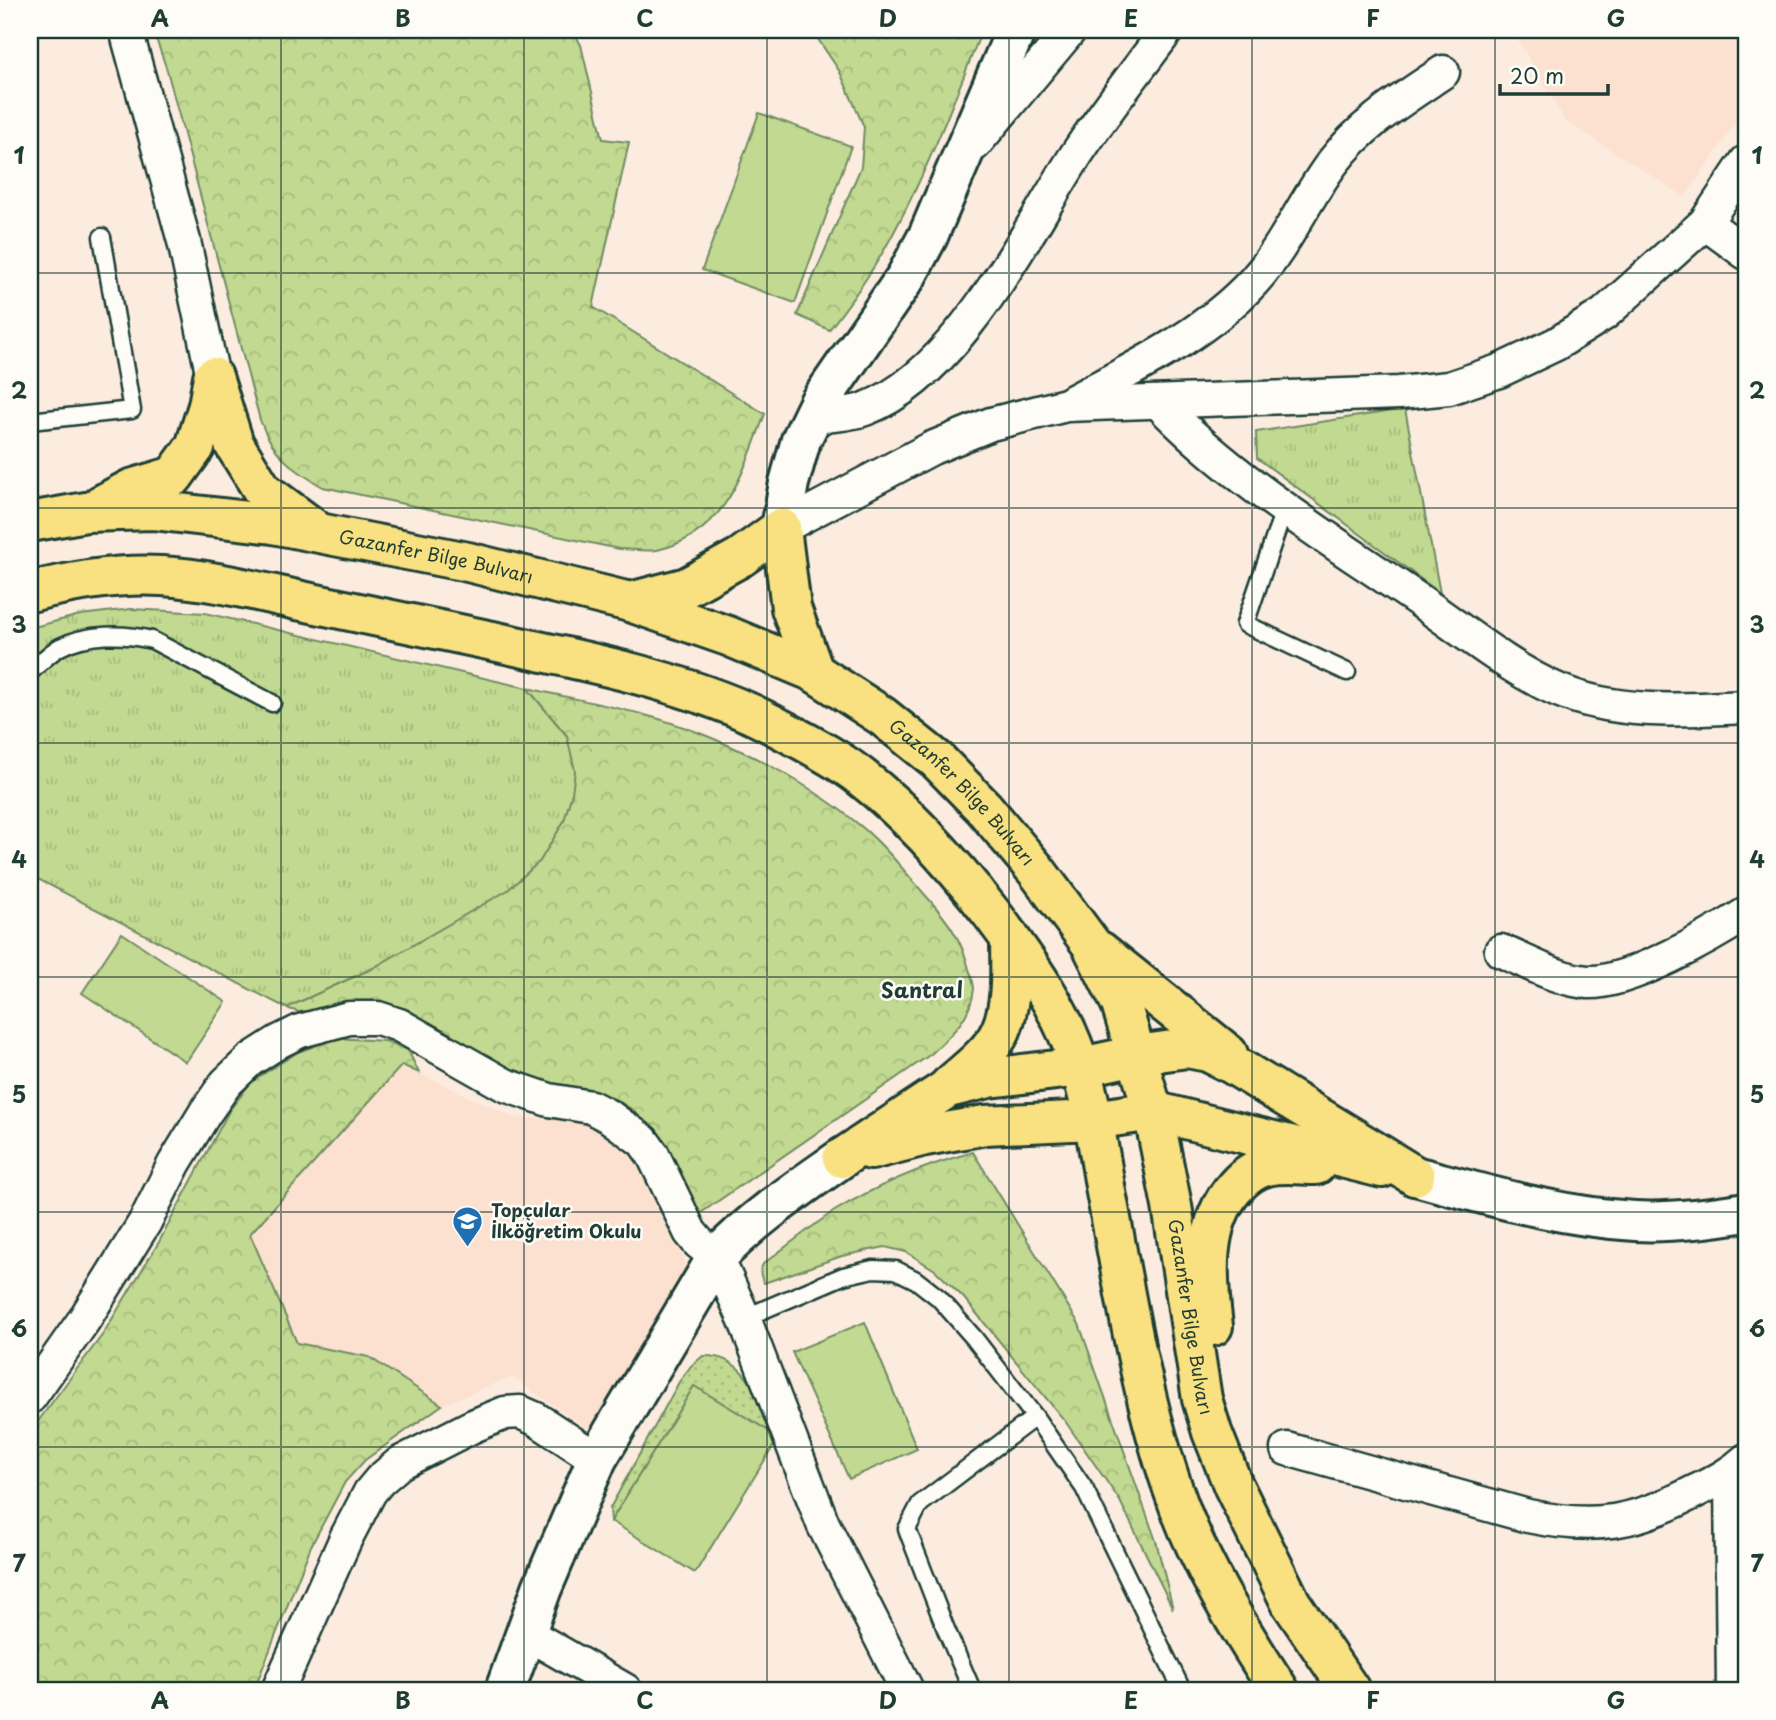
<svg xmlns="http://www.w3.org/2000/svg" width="1776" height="1720" viewBox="0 0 1776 1720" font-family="'Playpen Sans',sans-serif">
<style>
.built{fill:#fce1d0}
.grass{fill:url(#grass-dots);stroke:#708b62;stroke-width:2}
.forest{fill:url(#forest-crowns);stroke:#708b62;stroke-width:2}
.park{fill:url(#park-tufts);stroke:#708b62;stroke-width:2}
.pitch{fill:#c1d990;stroke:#708b62;stroke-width:2}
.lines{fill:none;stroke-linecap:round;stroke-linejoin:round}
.lane-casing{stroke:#1f3d34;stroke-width:21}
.street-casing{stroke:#1f3d34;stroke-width:37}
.secondary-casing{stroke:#1f3d34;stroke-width:44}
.primary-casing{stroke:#1f3d34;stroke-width:44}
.lane{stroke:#fdfcf7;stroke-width:16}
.street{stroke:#fdfcf7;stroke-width:32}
.secondary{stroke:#fdfcf7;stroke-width:38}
.primary{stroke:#f9e181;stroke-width:38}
.grid{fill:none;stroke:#1f3d34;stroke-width:2;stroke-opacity:0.55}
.labels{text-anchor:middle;stroke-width:5;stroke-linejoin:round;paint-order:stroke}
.street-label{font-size:18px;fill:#1f3d34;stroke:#fdfcf7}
.poi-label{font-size:18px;font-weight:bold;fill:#1f3d34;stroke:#fdfcf7;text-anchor:start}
.quarter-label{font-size:21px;font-weight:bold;fill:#1f3d34;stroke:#fdfcf7}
.neatline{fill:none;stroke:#1f3d34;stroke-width:2.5}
.grid-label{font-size:23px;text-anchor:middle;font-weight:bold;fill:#1f3d34}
</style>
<defs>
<pattern id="grass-dots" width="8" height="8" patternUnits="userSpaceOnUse" patternTransform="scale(1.75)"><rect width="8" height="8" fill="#c1d990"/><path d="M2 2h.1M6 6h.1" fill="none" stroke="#a5bb7d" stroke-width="1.8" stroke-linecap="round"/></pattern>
<pattern id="forest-crowns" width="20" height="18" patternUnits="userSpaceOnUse" patternTransform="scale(1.75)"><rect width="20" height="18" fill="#c1d990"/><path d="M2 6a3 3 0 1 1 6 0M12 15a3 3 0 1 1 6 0" fill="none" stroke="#a5bb7d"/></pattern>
<pattern id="park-tufts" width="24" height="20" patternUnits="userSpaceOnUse" patternTransform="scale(1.75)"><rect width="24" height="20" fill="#c1d990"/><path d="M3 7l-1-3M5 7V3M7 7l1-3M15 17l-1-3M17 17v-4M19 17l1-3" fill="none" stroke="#a5bb7d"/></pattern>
</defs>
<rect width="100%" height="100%" fill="#fcece0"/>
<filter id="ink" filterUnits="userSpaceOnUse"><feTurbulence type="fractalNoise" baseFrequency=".0143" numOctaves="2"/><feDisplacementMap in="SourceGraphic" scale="14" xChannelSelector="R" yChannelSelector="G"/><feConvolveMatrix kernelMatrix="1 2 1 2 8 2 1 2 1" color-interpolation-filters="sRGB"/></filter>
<g filter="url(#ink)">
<g class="built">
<polygon points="1512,30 1746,30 1746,109 1685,197 1565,121"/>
<polygon points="402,1065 513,1117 585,1121 641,1162 689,1270 589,1430 512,1377 442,1405 369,1357 297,1343 250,1234"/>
</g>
<path class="grass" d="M703,1356C748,1354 759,1402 775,1435L694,1386L611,1521L610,1508L679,1382L691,1366Z"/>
<g class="forest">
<path d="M153,30H573L581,45L603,139L629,142L593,307L765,414C743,472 726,535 657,550C645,552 631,549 619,549L323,487C292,469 273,455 260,420L167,70Z"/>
<path d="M812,30H982C955,98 929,167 894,232C876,267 853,299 829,330L797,315L861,167L864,127L840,72Z"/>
<path d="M527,688C587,702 650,712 707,736C761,758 816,789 862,827C886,847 906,873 927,897C948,921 961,938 969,969C971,975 974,983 974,989C971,1018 951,1035 931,1054L695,1217L656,1134L633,1110L615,1099L551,1084L514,1070L481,1055L407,1009L387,1005L299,1012L286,1008L373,968L567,736Z"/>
<polygon points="336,1038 386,1041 408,1050 419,1073 402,1065 250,1234 297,1343 369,1357 442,1405 365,1460 345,1482 311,1546 254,1690 30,1690 30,1432 103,1334 159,1242 229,1111 252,1081 298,1052"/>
<path d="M973,1152L1079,1324L1156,1541L1173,1609L1120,1501L1065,1421L963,1297L935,1270L906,1252L885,1247L842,1256L764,1283C760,1276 759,1271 763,1264C786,1247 809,1228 833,1212C877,1185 923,1166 973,1152Z"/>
</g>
<g class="park">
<polygon points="1405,409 1440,593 1257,458 1256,432"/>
<polygon points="131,609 205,613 527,688 567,736 575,771 572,793 564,821 540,861 508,890 373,968 286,1008 30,875 30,628 80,615"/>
</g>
<g class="pitch">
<polygon points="759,113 851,146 795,303 702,270"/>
<polygon points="122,933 226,1002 186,1062 82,993"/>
<polygon points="865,1322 917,1449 849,1479 792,1352"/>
<polygon points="694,1386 779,1437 695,1573 611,1521"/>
</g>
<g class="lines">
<defs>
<g id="lane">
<polyline points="30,421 132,410 102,237"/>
<polyline points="1285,507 1245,624 1347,672"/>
<path d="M30,672C39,664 49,653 60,647C87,633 124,633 152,640L272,703"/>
<polyline points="744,1318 843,1276 873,1269 896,1270 916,1280 939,1298 974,1338 1035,1417 1084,1488 1182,1690"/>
<polyline points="972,1690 945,1627 907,1529 920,1504 1035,1417"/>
</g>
<g id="street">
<polyline points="126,30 184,241 213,377"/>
<polyline points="975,144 1070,30"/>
<polyline points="1705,223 1746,253"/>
<path d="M1073,401C1136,367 1204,335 1253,282C1286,246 1304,200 1333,162C1362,124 1403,99 1443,72"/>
<path d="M1159,403C1231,479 1333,541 1420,601C1462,630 1511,670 1558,690C1616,715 1685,710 1746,707"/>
<path d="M812,417C829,415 849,415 865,409C957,375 1025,234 1076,155C1104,112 1137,71 1167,30"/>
<polyline points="781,528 932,448 991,424 1066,405 1399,393 1449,388 1499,371 1556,344 1604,314 1705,223 1746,162"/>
<path d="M1501,951C1528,962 1558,980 1588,982C1628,984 1712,936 1746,914"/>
<polyline points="30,1397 84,1320 145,1222 174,1164 205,1113 226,1083 250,1060 278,1042 300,1031 349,1018 378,1018 399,1025 505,1085 549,1100 591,1107 610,1117 643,1141 653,1155 690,1232 699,1243 717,1257 744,1318 823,1524 907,1690"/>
<path d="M1287,1449L1528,1516C1596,1530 1635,1523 1696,1491C1714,1482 1731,1474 1746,1460"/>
<polyline points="1731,1473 1733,1690"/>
<polyline points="526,1633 625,1690"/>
<polyline points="278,1690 346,1538 370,1492 380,1480 400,1463 473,1426 505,1413 520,1412 536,1419 597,1459"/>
</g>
<g id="secondary">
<polyline points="781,528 789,483 801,440 819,403 906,277 928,236 1016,30"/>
<path d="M1415,1176C1487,1195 1560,1217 1635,1221C1672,1223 1710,1218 1746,1212"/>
<path d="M505,1690L542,1588L597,1459L717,1257C754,1218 798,1189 842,1158"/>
</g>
<g id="primary">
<polyline points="214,380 234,444 263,491 313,528"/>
<polyline points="101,505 131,489 174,476 195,447 208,406 213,377"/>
<path id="s1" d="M30,522L86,512L153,510L273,524L468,562L630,602L728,636L814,672L882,716L937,760L984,808L1036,870L1091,944L1121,1004L1153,1111L1172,1206L1202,1399L1212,1432L1233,1485L1291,1603L1350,1690"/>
<polyline points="781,528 791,608 814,672"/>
<path d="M30,592C73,581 117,573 162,576C209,579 256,591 302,601C364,614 426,627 488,640C575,659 664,676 745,711C762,718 779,728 796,737C818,749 841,761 861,777C910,815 954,865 992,914C1028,962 1065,1013 1081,1070C1093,1110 1099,1151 1106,1192C1125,1291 1140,1393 1173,1489C1197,1561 1238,1627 1279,1690"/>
<polyline points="630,602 687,587 741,557 781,528"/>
<polyline points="1100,951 1228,1054"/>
<path d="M949,1086C967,1070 991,1053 1001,1030C1013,1002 1010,968 1010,938"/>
<polyline points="871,1150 925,1136 985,1125 1093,1120 1153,1111 1382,1168"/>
<polyline points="842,1158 948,1088 989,1078 1081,1067 1137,1055 1187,1048 1208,1052 1232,1064 1415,1176"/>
<path d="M1213,1326C1207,1279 1202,1223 1236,1186C1244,1177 1254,1169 1267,1166C1283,1162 1300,1165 1316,1165"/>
</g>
</defs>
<use href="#lane" class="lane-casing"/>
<use href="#street" class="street-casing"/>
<use href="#secondary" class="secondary-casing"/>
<use href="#primary" class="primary-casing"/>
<use href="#lane" class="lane"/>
<use href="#street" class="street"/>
<use href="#secondary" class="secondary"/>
<use href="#primary" class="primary"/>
</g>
</g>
<path class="grid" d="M281,30V1690M524,30V1690M767,30V1690M1009,30V1690M1252,30V1690M1495,30V1690M30,273H1746M30,508H1746M30,743H1746M30,977H1746M30,1212H1746M30,1447H1746"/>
<defs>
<symbol id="school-pin" viewBox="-11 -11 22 30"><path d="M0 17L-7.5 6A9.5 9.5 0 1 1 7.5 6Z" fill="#1f6fb2" stroke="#fdfcf7"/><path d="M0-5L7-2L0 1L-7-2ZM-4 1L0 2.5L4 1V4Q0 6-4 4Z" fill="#fff"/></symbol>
</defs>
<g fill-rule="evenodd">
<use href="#school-pin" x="450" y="1204" width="35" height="47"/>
</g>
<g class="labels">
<g class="street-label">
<text dy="6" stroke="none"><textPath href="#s1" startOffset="411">Gazanfer Bilge Bulvarı</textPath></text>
<text dy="6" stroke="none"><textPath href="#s1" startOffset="999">Gazanfer Bilge Bulvarı</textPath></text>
<text dy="6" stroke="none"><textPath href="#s1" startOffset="1587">Gazanfer Bilge Bulvarı</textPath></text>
</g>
<g class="poi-label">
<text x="491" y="1217">Topçular<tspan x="491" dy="21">İlköğretim Okulu</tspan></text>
</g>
<g class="quarter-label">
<text x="922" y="998">Santral</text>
</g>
</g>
<rect width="1776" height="1720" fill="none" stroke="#fdfcf7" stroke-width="77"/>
<path d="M1500 84v10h108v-10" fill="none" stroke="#1f3d34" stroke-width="3.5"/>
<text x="1510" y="84" font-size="21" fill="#1f3d34" stroke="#fdfcf7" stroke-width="5" paint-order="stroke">20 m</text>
<rect x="38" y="38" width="1700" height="1644" class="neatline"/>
<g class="grid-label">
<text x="160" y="27">A</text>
<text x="403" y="27">B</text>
<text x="645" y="27">C</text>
<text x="888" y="27">D</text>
<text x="1131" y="27">E</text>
<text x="1373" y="27">F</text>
<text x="1616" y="27">G</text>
<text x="19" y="164">1</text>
<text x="1757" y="164">1</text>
<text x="19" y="399">2</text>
<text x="1757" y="399">2</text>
<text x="19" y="633">3</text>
<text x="1757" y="633">3</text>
<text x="19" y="868">4</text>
<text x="1757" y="868">4</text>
<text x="19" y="1103">5</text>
<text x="1757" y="1103">5</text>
<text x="19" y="1337">6</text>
<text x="1757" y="1337">6</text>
<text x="19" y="1572">7</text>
<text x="1757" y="1572">7</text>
<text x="160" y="1709">A</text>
<text x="403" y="1709">B</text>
<text x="645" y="1709">C</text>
<text x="888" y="1709">D</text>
<text x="1131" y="1709">E</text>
<text x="1373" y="1709">F</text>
<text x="1616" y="1709">G</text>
</g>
</svg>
